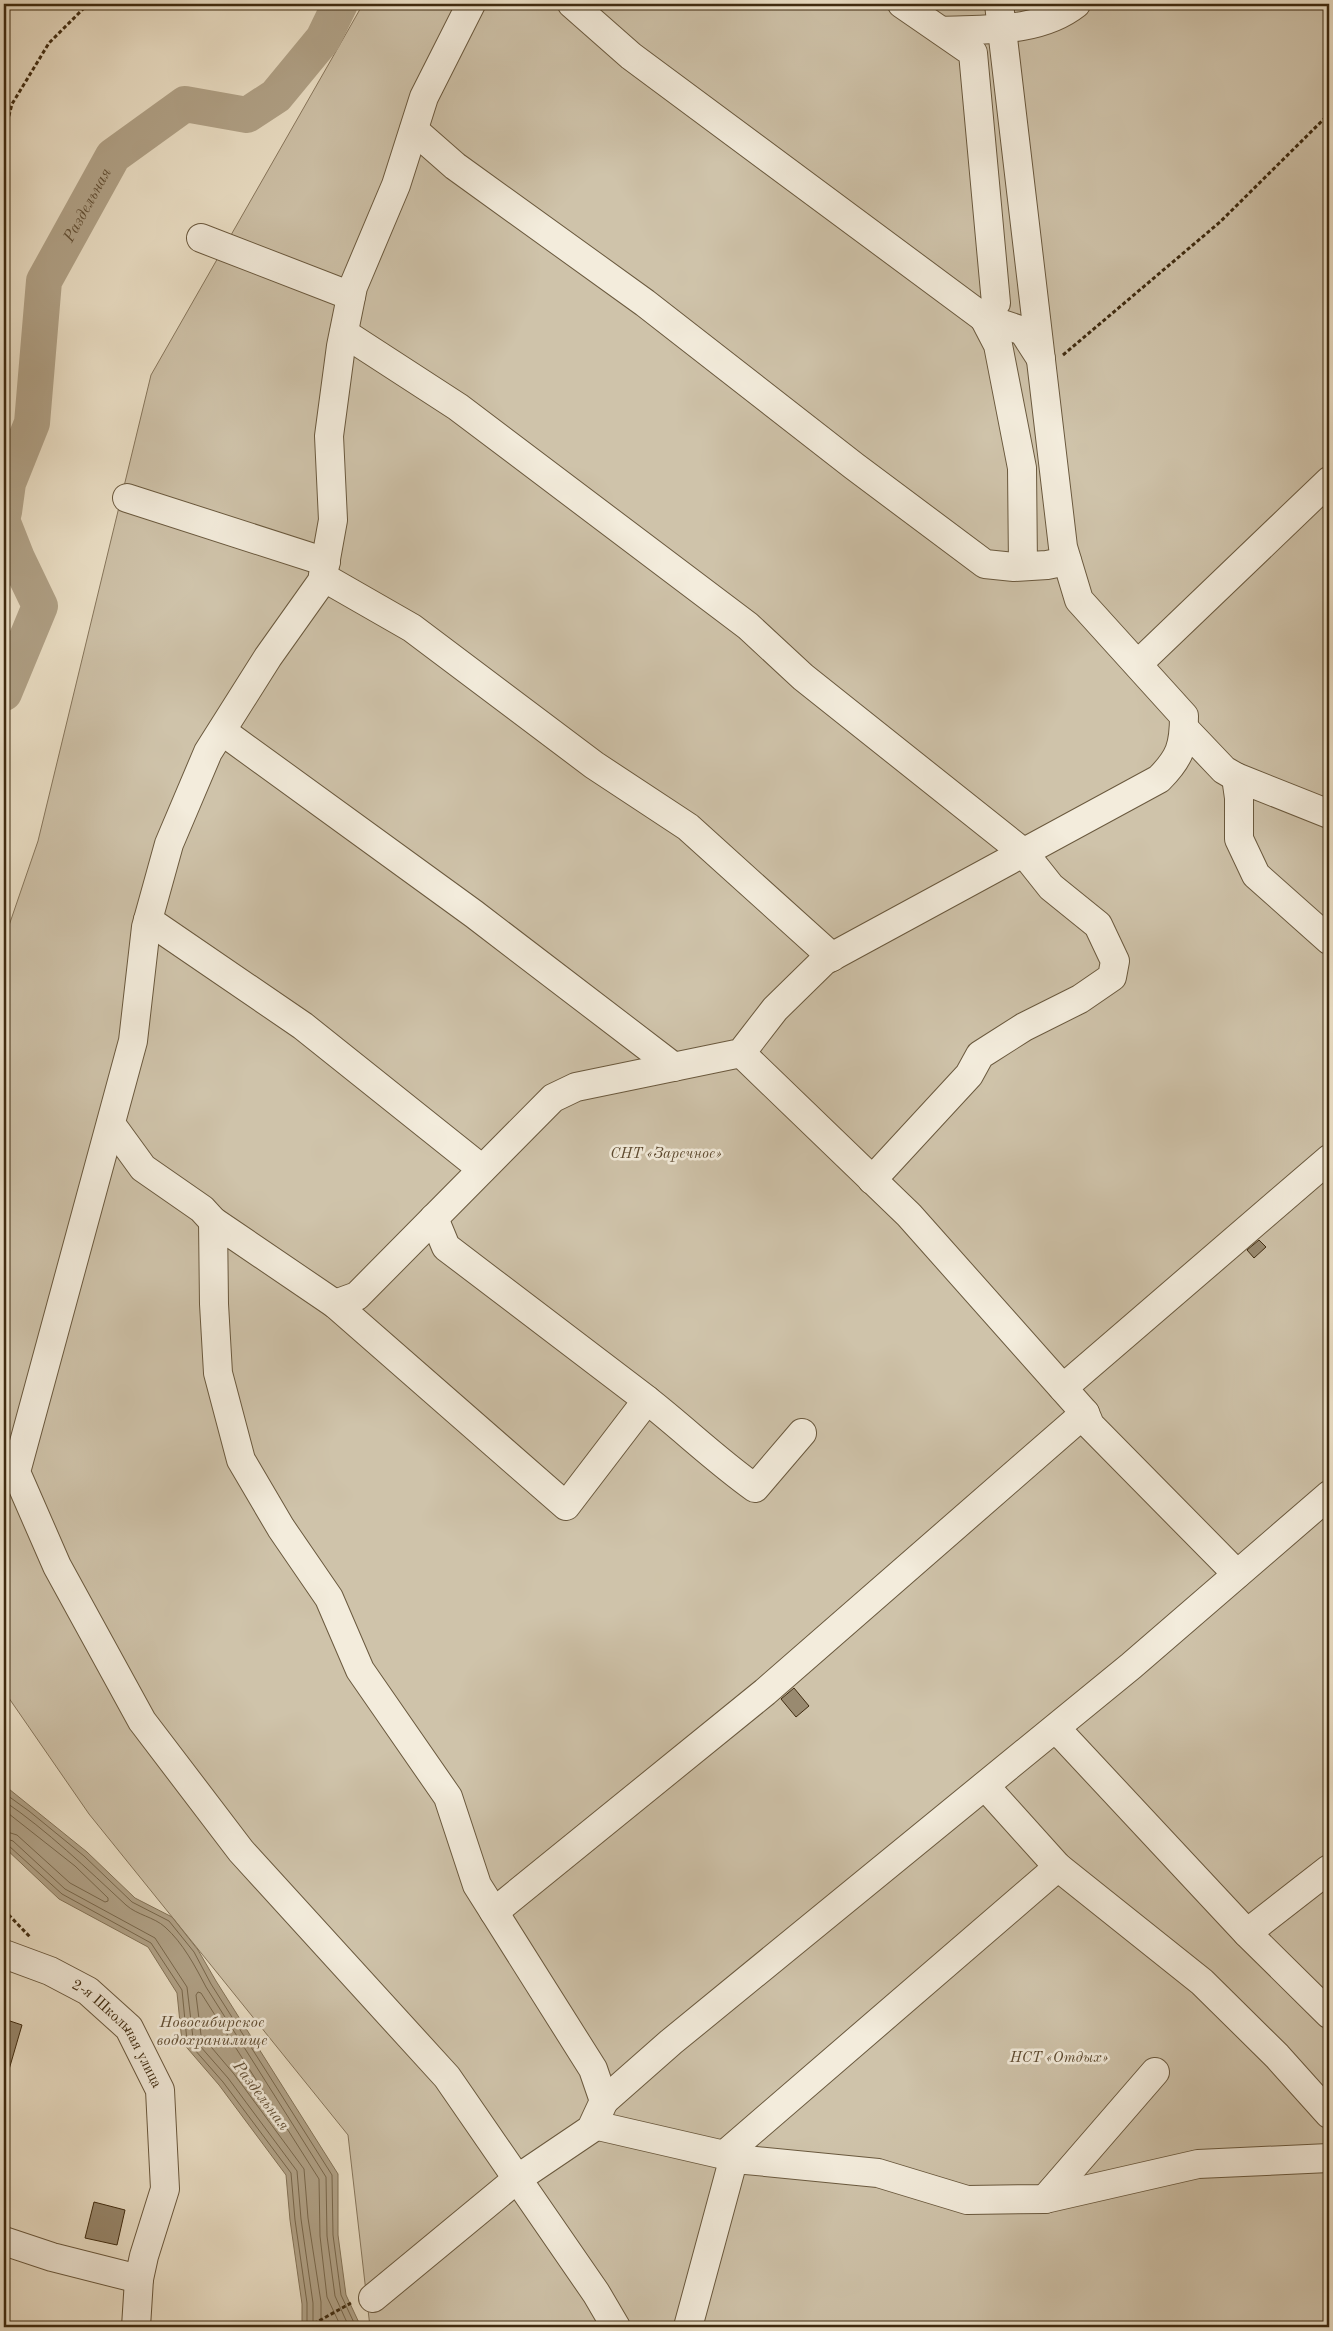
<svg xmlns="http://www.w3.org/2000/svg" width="1333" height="2331" viewBox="0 0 1333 2331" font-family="'Old Standard TT',serif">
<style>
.garden{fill:#cfc3aa;stroke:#87775d}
.water{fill:#b2a48a;stroke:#847459}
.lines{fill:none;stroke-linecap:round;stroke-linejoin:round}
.shore{stroke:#78684d;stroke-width:1}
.river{stroke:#b2a48a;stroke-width:36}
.building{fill:#998a70;stroke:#3f2b10}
.minor-casing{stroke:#6a593e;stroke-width:30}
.path{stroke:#3f2b10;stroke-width:3;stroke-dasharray:4 2.5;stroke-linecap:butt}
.minor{stroke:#f3ecdc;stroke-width:28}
.labels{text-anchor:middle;stroke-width:5;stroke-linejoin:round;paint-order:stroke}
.park-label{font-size:15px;font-style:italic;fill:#5c492f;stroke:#f3ecdc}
.street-label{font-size:15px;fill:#3f2b10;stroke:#f3ecdc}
.water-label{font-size:16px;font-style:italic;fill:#624f35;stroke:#f3ecdc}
</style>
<rect width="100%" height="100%" fill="#ede2c9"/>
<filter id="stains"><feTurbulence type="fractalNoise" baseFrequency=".004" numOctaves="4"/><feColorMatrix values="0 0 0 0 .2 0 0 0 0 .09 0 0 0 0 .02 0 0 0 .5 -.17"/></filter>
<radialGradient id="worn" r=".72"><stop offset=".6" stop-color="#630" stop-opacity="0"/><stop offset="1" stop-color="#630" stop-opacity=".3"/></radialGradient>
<polygon class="garden" points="363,4 1329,4 1329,2327 370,2327 348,2135 89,1814 4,1691 4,940 38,841 151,375"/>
<polygon class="water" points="4,1785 87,1852 135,1898 172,1917 198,1950 216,1981 338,2174 338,2235 346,2295 361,2327 302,2327 302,2304 290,2220 286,2175 219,2085 182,2042 177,1993 148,1947 59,1899 4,1847"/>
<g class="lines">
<g class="shore">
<polyline points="4,1793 29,1811 84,1856 132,1902 169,1921 194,1952 211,1984 332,2175 333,2235 341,2295 356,2327"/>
<path d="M4,1801C48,1831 86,1868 126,1905C137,1915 154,1917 165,1927C183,1943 195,1966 206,1987L326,2177L327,2236L335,2296L349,2327"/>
<polyline points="4,1810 75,1866 108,1898 108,1901 105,1902 70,1883 17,1835 4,1831"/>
<polyline points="4,1838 13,1841 65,1889 155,1938 187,1987 193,2038 228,2078 297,2171 301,2219 313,2303 313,2327"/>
<polyline points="4,1844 9,1846 62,1894 151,1943 182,1990 187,2041 223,2082 291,2173 295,2220 307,2303 307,2327"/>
<polyline points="321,2327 321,2302 308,2218 304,2169 234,2074 201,2035 196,1995 198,1992 201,1993 319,2179 320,2236 327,2297 341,2327"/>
</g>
<g class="river">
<path id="s1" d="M4,512L8,483L32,423L44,281L113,156L185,104L247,115L276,96L323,39L340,4"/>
<polyline points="4,525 17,558 40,606 4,693"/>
</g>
</g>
<g class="building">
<polygon points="1259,1240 1266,1247 1254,1258 1247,1250"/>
<polygon points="794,1688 809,1706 796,1717 781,1699"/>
<polygon points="4,2019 22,2025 8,2073 4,2073"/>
<polygon points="94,2202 125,2210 117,2245 85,2238"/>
</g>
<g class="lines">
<defs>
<g id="minor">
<polyline points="471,4 424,97 396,185 353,287 341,346 329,436 333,520 322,581 268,657 208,752 169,844 146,927 133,1041 16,1472 57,1566 142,1721 241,1851 447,2077 596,2293 616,2327"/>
<polyline points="572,4 631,56 984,318 996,303 973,53 902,4"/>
<path d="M942,31C986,29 1039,33 1076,4"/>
<polyline points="414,130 455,166 645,303 854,466 985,564 1014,567 1047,565 1067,561"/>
<polyline points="201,238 351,296"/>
<polyline points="984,318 998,345 1022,468 1023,566"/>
<polyline points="984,318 1023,331 1041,359"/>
<polyline points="344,333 458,407 748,626 803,677 1024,853 1051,887 1098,925 1115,961 1112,977 1080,999 1024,1027 980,1055 969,1075 872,1180"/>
<polyline points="127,498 326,562"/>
<polyline points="323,577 412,628 594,765 688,827 832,957"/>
<polyline points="1138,664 1329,481"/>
<polyline points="1184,728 1224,770 1236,777"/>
<polyline points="222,731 474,914 674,1067"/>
<polyline points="1329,814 1236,777 1239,798 1239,839 1256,875 1329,940"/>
<polyline points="148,920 303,1026 482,1169"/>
<polyline points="741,1053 909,1215 1085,1413 1090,1425 1237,1574"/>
<polyline points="111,1124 143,1168 202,1209 213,1221"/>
<path d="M335,1304L357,1296L553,1098L576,1087L741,1053L775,1009L824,961L1159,779C1180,758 1184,746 1184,716L1079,600L1063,547L999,4"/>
<polyline points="1063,1388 1329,1159"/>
<path d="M647,1400C684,1429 717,1461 755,1488L802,1433"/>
<polyline points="1054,1730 1064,1737 1247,1933 1329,2014"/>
<polyline points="985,1786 1058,1867 1202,1982 1277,2056 1329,2114"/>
<polyline points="494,1912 765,1692 1085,1413"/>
<polyline points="1247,1933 1329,1869"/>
<path id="s2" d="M4,1954L50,1971L88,1991L129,2028L160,2090L165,2189L144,2256L139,2279L52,2257L4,2241"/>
<polyline points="604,2101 671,2042 1131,1666 1329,1495"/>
<polyline points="594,2125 746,2160 878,2173 967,2200 1045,2199 1198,2164 1329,2158"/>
<polyline points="724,2155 1058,1867"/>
<polyline points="1045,2199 1155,2072"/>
<polyline points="373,2298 517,2179 591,2129 604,2101 593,2069 477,1885 448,1797 360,1670 329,1598 281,1528 241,1460 218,1373 214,1304 213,1221 335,1304 566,1506 647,1400 446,1247 434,1218"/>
<polyline points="136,2327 139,2279"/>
<polyline points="688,2327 734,2157"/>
</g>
</defs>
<use href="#minor" class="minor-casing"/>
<g class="path">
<polyline points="4,135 12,104 49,43 88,4"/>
<polyline points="1063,355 1220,222 1329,114"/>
<polyline points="4,1910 31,1938"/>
<polyline points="308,2327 351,2303"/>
</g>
<use href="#minor" class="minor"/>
</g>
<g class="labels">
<g class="park-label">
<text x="666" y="1158">СНТ «Заречное»</text>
<text x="1059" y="2062">НСТ «Отдых»</text>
</g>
<g class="street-label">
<text dy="5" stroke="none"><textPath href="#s2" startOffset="144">2-я Школьная улица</textPath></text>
</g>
<g class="water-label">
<text dy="6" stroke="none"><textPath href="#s1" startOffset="324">Раздельная</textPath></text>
<text x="212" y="2027">Новосибирское<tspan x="212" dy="18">водохранилище</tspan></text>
<text transform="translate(262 2095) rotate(53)" y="6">Раздельная</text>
</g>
</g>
<rect width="1333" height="2331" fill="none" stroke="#ede2c9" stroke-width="20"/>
<rect x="5" y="5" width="1323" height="2321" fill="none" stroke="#3f2b10" stroke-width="2.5"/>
<rect x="10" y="10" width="1313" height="2311" fill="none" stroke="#3f2b10"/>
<rect width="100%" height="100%" filter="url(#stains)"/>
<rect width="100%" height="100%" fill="url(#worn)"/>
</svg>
